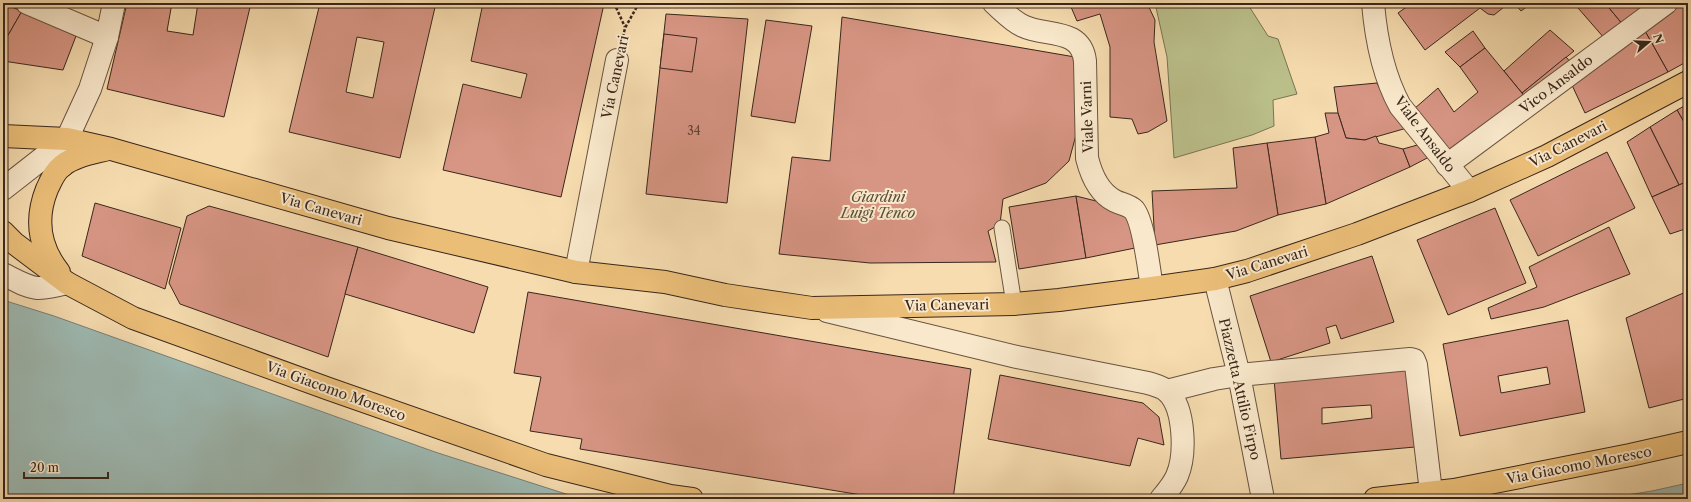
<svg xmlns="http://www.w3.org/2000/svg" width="1691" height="502" viewBox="0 0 1691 502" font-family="'Libre Caslon Text',serif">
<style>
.green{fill:#bbc08b;stroke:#7a7454}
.water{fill:#9ebab3;stroke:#767f77}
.building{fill:#d79583;stroke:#3a271c;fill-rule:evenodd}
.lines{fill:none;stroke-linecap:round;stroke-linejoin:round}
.service-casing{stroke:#695441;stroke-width:17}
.minor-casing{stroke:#695441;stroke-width:24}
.tertiary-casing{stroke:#695441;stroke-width:24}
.primary-casing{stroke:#3a271c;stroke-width:24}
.path{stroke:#3a271c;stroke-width:2.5;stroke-dasharray:3 2;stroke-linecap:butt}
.service{stroke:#f9e8cb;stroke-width:15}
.minor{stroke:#f9e8cb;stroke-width:22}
.tertiary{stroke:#f9e8cb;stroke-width:22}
.primary{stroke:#ebbe78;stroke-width:22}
.labels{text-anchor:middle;stroke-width:4;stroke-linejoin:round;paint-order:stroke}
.number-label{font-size:12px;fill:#614236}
.street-label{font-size:14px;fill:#3a271c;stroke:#f9e8cb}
.park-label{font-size:14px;font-style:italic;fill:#5a4d38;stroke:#f9e8cb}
</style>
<rect width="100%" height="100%" fill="#f6dcaf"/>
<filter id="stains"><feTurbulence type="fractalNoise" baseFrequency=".005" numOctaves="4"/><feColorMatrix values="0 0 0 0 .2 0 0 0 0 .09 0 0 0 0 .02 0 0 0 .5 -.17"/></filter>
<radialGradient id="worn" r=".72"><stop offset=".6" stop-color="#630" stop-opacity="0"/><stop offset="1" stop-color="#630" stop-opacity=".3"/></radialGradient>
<polygon class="green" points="1155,3 1247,3 1268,36 1278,39 1297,94 1273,100 1274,126 1252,135 1174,158 1167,57"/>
<g class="water">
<polygon points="3,300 54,316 435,452 566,494 590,499 3,499"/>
<polygon points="1688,483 1688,499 1601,499 1652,491"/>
</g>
<g class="building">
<polygon points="127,3 172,3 167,31 193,35 198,3 251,3 224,117 107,89"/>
<path d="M320,3H436L400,158L289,132ZM357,37L384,42L373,98L346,92Z"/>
<polygon points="483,3 598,3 604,4 561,197 443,170 463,84 521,98 527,74 471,61"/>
<polygon points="1081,3 1147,3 1155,20 1154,42 1167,121 1148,132 1138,134 1132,119 1110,117 1110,47 1100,14 1077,21 1071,7"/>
<polygon points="1412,3 1509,3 1494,15 1488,14 1480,8 1425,50 1398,13"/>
<polygon points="1514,3 1532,3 1521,11"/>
<polygon points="1584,3 1605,3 1624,26 1605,39 1578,8"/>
<polygon points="1605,3 1648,3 1624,26"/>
<polygon points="1682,3 1688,3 1688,61 1668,72 1645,31"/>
<polygon points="3,4 22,11 3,44"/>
<polygon points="22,11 76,36 63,70 3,61 3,44"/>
<polygon points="666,14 748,19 727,203 646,194"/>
<polygon points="842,17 1075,57 1077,131 1069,161 1046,183 1003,199 1000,224 988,231 996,262 870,263 779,254 792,157 830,161"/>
<polygon points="766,20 812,26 795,123 751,116"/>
<polygon points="1550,30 1574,51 1522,93 1504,71"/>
<polygon points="1473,31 1485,48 1460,67 1445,52"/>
<polygon points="1645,31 1668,72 1585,113 1571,83"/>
<polygon points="664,34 697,38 692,72 660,68"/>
<polygon points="1485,48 1526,98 1449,156 1414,109 1438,88 1454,112 1478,92 1460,67"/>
<polygon points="1566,57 1573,65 1526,98 1522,93"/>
<polygon points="1377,83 1382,93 1407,128 1365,140 1346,138 1338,113 1334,87"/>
<polygon points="1688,104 1688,129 1677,110"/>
<polygon points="1677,110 1688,129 1688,181 1679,185 1650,127"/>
<polygon points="1325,113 1338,113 1346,138 1365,140 1376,136 1379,143 1403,149 1410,167 1326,204 1315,137 1329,133"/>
<polygon points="1650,127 1679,185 1652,197 1627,142"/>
<polygon points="1315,137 1326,204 1278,215 1267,143"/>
<polygon points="1267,143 1278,215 1236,231 1155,245 1152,191 1237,188 1233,148"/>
<polygon points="1421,144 1429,157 1410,167 1403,149"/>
<polygon points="1607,152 1635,208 1538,256 1510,200"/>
<polygon points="1688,181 1688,228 1670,234 1652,197"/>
<polygon points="1076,196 1086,258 1019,269 1009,207"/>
<polygon points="1076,196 1104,203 1128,218 1135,248 1086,258"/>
<polygon points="95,203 181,228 165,289 82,256"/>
<polygon points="209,206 358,247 328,357 180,304 169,283 187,216"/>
<polygon points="1495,208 1526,283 1448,315 1417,240"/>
<polygon points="1609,227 1630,274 1544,307 1491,319 1488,308 1537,287 1529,267"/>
<polygon points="358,247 488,287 474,333 345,294"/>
<polygon points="1372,256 1394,322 1341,339 1336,325 1326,328 1330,343 1271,362 1250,296"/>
<polygon points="1688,291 1688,398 1649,408 1626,318"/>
<polygon points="528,292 971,369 953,499 886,499 580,449 582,439 530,431 541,377 514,373"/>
<path d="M1568,320L1585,412L1460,436L1443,344ZM1547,367L1550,384L1501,393L1498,376Z"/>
<path d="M1407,367L1415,447L1281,459L1274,379ZM1371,405L1372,418L1322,424V408Z"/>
<polygon points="1000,375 1143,403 1159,417 1164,445 1138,438 1130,466 988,439"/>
</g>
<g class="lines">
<defs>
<polyline id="service" points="1002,228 1014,304"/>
<g id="minor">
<polyline points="27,3 107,37"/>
<path d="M994,3C1003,11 1012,21 1023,26C1045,37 1081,27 1085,61L1087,158C1091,174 1099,193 1115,201C1121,204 1129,205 1134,210C1144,223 1149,270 1152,288"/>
<path d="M1373,3C1376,39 1383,75 1400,106L1469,191"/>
<polyline points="1447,165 1666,3"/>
<polyline points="576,272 617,60"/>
<polyline points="1215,279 1239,375 1263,499"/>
<path d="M827,311L1017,357L1148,383C1154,385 1163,387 1168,392C1185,409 1186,455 1177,476C1173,485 1167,492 1161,499"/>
<polyline points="1167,391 1214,379 1239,375 1410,359 1414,360 1416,365 1431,492"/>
</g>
<g id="tertiary">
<polyline points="62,166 67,139 90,89 107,37 114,3"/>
<polyline points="3,189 67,139"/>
<path d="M3,274C33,289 34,292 67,283"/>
</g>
<g id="primary">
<polyline points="3,136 67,139 111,149 388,228 576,272 665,282 725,295 812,308 1014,304 1059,300 1152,288 1215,279 1247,271 1357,234 1469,191 1547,156 1688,82"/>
<polyline points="3,232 14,243 67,283 133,318 329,389 546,465 670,496 692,499"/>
<path d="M59,272C39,247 35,219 47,189C51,181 54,172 62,166C74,156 93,153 108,149"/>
<polyline points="1375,499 1454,490 1630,455 1688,442"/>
</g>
</defs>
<use href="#service" class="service-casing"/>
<use href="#minor" class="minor-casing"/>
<use href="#tertiary" class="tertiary-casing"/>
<use href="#primary" class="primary-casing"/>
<g class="path">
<polyline points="614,3 625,27"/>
<polyline points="623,37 625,28 639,3"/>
</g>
<use href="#service" class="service"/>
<use href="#minor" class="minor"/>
<use href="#tertiary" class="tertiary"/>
<use href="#primary" class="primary"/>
</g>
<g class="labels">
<g class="number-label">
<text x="694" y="135">34</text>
</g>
<g class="street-label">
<text transform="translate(615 77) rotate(-78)" y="5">Via Canevari</text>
<text transform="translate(1556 84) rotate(-37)" y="5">Vico Ansaldo</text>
<text transform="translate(1087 117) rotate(-92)" y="5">Viale Varni</text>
<text transform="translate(1425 134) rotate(53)" y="5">Viale Ansaldo</text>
<text transform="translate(1568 144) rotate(-27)" y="5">Via Canevari</text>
<text transform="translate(321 209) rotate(16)" y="5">Via Canevari</text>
<text transform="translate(1267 263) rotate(-17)" y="5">Via Canevari</text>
<text transform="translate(947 305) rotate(-1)" y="5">Via Canevari</text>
<text transform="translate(1240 389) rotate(77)" y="5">Piazzetta Attilio Firpo</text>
<text transform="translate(336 391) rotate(20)" y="5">Via Giacomo Moresco</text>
<text transform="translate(1579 465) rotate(-11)" y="5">Via Giacomo Moresco</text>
</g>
<g class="park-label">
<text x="878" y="202">Giardini<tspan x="878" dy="16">Luigi Tenco</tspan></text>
</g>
</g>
<rect width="1691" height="502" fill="none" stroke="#f6dcaf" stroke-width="16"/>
<rect x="4" y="4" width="1683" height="494" fill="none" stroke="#3a271c" stroke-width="2"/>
<rect x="8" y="8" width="1675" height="486" fill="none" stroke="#3a271c"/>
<g transform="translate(1649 42) rotate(71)" stroke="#f9e8cb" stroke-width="3" paint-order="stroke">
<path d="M0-3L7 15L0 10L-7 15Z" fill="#3a271c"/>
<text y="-6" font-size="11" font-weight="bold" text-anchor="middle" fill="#3a271c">N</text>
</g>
<path d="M24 472v6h84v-6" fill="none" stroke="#3a271c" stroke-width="2"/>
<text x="30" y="472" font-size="12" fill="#3a271c" stroke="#f9e8cb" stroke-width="3" paint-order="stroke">20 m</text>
<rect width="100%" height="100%" filter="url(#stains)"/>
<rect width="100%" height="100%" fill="url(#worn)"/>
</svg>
